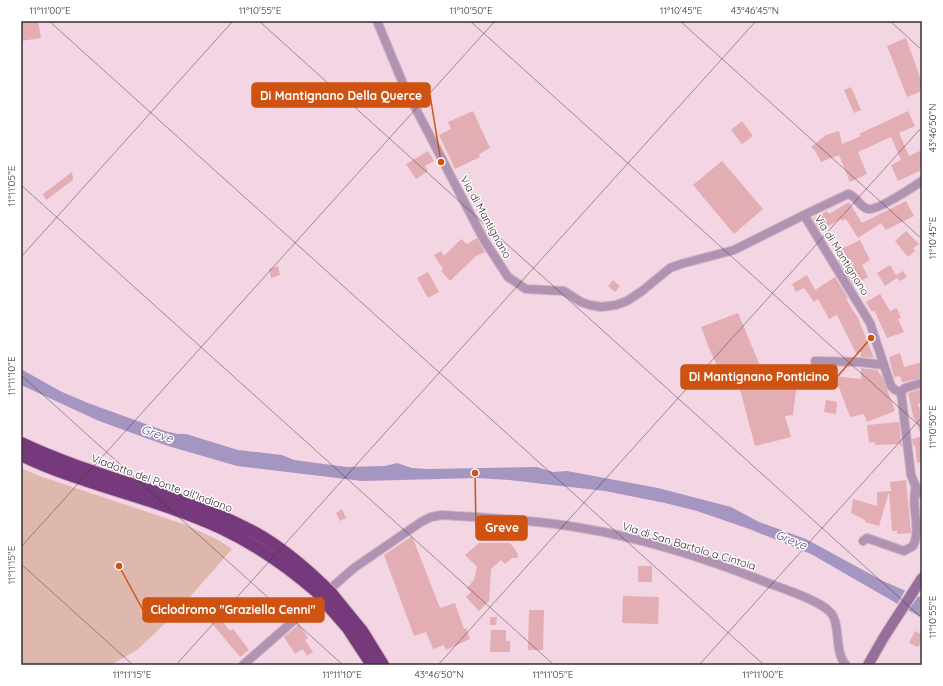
<svg xmlns="http://www.w3.org/2000/svg" width="943" height="686" viewBox="0 0 943 686" font-family="Quicksand,sans-serif">
<style>
.green{fill:#dfb8ad}
.water{fill:#a596c1}
.pier{fill:#f3d5e3}
.building{fill:#e3aeb3}
.lines{fill:none;stroke-linecap:round;stroke-linejoin:round}
.street-casing{stroke:#ceb4c0;stroke-width:10}
.secondary-casing{stroke:#ceb4c0;stroke-width:12}
.highway-casing{stroke:#ceb4c0;stroke-width:14}
.street{stroke:#b093b2;stroke-width:8}
.secondary{stroke:#986e9b;stroke-width:10}
.highway{stroke:#763a7c;stroke-width:12}
.highway-bridge-casing{stroke:#ceb4c0;stroke-width:14;stroke-linecap:butt}
.highway-bridge{stroke:#763a7c;stroke-width:12}
.ticks{fill:none;stroke:#392e34;stroke-width:1;stroke-opacity:0.45}
.labels{text-anchor:middle;stroke-width:3;stroke-linejoin:round;paint-order:stroke}
.street-label{font-size:11px;fill:#392e34;stroke:#fff}
.water-label{font-size:12px;font-style:italic;fill:#604a83;stroke:#fff}
.leader{fill:none;stroke:#ce5312;stroke-width:1.5}
.callout-dot{fill:#ce5312;stroke:#fff;stroke-width:1.5}
.callout{fill:#ce5312;stroke:#ce5312;stroke-width:1.5}
.callout-label{font-size:12px;text-anchor:middle;font-weight:bold;fill:#fff}
.neatline{fill:none;stroke:#392e34;stroke-width:1.5}
.ticks-label{font-size:10px;text-anchor:middle;fill:#392e34}
</style>
<rect width="100%" height="100%" fill="#f3d5e3"/>
<polygon class="green" points="21,468 37,475 186,525 218,540 232,549 174,615 137,650 111,665 21,665"/>
<polygon class="water" points="21,369 60,391 88,403 165,431 178,434 186,434 238,450 282,455 294,460 347,467 385,466 397,463 412,468 428,469 537,467 553,472 567,471 658,488 731,507 759,522 806,539 883,581 922,598 922,618 811,554 752,530 697,511 665,503 605,491 509,480 477,478 362,481 237,466 168,446 99,421 21,385"/>
<polygon class="pier" points="906,589 919,595 907,612 896,606"/>
<g class="building">
<polygon points="21,21 38,21 41,38 21,41"/>
<polygon points="906,38 922,83 922,91 907,97 887,46"/>
<polygon points="851,87 861,110 854,113 844,90"/>
<polygon points="473,111 490,148 479,154 480,157 455,169 439,135 451,129 448,122"/>
<polygon points="908,111 915,126 899,133 909,156 922,150 922,170 898,181 891,165 901,160 891,137 858,152 867,174 850,182 839,155 821,162 816,152 811,147 826,135 839,131 842,144 861,136 859,134"/>
<polygon points="742,121 753,136 742,144 731,130"/>
<polygon points="428,151 434,161 425,166 428,171 416,179 406,164"/>
<polygon points="722,161 763,209 734,234 693,185"/>
<polygon points="72,172 73,180 46,200 43,194"/>
<polygon points="906,201 914,216 886,230 881,223 858,238 846,219 842,221 841,219 820,231 813,219 827,211 829,214 849,202 862,223"/>
<polygon points="906,231 919,244 913,248 915,251 908,257 895,241"/>
<polygon points="477,238 485,252 476,256 450,281 441,271 443,269 434,255 441,251 444,256 461,239 467,244"/>
<polygon points="860,240 870,260 862,265 868,277 853,285 838,260 844,257 841,249"/>
<polygon points="890,265 896,275 903,271 907,277 900,281 897,278 885,286 877,273"/>
<polygon points="278,266 280,275 271,278 269,269"/>
<polygon points="428,272 439,292 428,298 417,278"/>
<polygon points="807,275 815,290 835,277 848,298 846,299 858,318 874,358 861,357 861,352 856,353 837,315 829,319 818,299 814,302 804,288 796,292 792,284"/>
<polygon points="613,280 620,286 615,292 608,286"/>
<polygon points="880,294 890,311 897,308 901,318 898,319 904,332 887,338 874,310 872,312 866,302"/>
<polygon points="738,313 764,375 774,373 774,375 793,368 797,382 793,415 785,416 791,437 755,446 737,378 725,383 709,348 701,327"/>
<polygon points="900,353 904,367 922,362 922,378 904,382 902,382 900,376 894,377 889,357"/>
<polygon points="861,368 877,370 883,378 895,411 867,422 864,414 850,417 839,387 819,386 820,369 833,370 832,376 861,379"/>
<polygon points="922,389 922,402 918,404 922,417 921,435 915,419 914,420 908,393"/>
<polygon points="826,400 837,402 836,414 824,412"/>
<polygon points="899,422 902,448 900,444 875,445 875,442 869,443 867,425"/>
<polygon points="922,436 922,462 917,463 915,445 913,445 912,439"/>
<polygon points="906,480 911,533 897,534 897,531 892,531 889,492 879,526 865,522 865,520 851,513 853,499 877,506 877,492 891,491 890,482"/>
<polygon points="342,509 346,518 340,521 336,513"/>
<polygon points="412,536 440,608 455,603 464,629 466,628 470,639 446,650 444,645 433,649 426,632 414,636 384,555"/>
<polygon points="479,543 510,543 517,552 518,558 512,558 505,564 501,560 491,569 489,601 479,611 466,597 471,592 467,588 474,580 477,567 465,555"/>
<rect x="638" y="566" width="14" height="16"/>
<polygon points="623,596 659,597 658,624 622,623"/>
<polygon points="529,610 544,610 543,650 528,650"/>
<polygon points="217,614 230,631 233,629 249,650 240,657 209,620"/>
<polygon points="490,617 497,617 496,625 490,625"/>
<polygon points="299,624 308,638 305,640 313,652 307,656 303,649 295,654 284,637"/>
<polygon points="491,630 506,630 506,641 510,641 510,652 490,652"/>
<polygon points="915,631 922,635 922,641 918,647 909,643"/>
</g>
<g class="lines">
<defs>
<g id="street">
<polyline points="377,21 404,86 484,240 508,277 526,289 564,291 581,302 590,305 601,307 616,305 627,301 642,291 670,268 681,264 734,250 804,215 870,323 891,386 895,390 901,392"/>
<path d="M804,215L848,194C856,195 859,207 868,209C877,211 913,187 922,181"/>
<polyline points="815,361 859,362 884,365"/>
<polyline points="901,392 911,475 916,487 922,494"/>
<polyline points="901,392 905,388 922,383"/>
<path d="M863,541L867,538L904,551L913,546C922,528 910,506 916,487"/>
<path d="M243,665L354,568L421,522L431,517L442,515C488,518 535,520 581,528C643,538 705,558 763,581C780,588 817,599 829,611C842,622 833,651 846,665"/>
</g>
<polyline id="secondary" points="868,665 884,637 922,578"/>
<g id="highway">
<path d="M21,443C94,478 176,492 248,529C276,543 301,564 323,585"/>
<path d="M21,455C85,486 157,498 221,528C257,545 287,566 317,592"/>
<polyline points="331,593 362,631 383,665"/>
<polyline points="324,601 347,627 372,665"/>
</g>
</defs>
<use href="#street" class="street-casing"/>
<use href="#secondary" class="secondary-casing"/>
<use href="#highway" class="highway-casing"/>
<use href="#street" class="street"/>
<use href="#secondary" class="secondary"/>
<use href="#highway" class="highway"/>
<defs>
<g id="highway-bridge">
<polyline points="323,585 331,593"/>
<polyline points="317,592 324,601"/>
</g>
</defs>
<use href="#highway-bridge" class="highway-bridge-casing"/>
<use href="#highway-bridge" class="highway-bridge"/>
</g>
<path class="ticks" d="M49,21L764,665M259,21L922,618M470,21L922,428M680,21L922,239M890,21L922,50M21,185L554,665M21,257L233,21M21,375L343,665M21,547L495,21M21,564L133,665M176,665L756,21M438,665L922,127M699,665L922,417"/>
<g class="labels">
<g class="street-label">
<text transform="translate(486 217) rotate(61)" y="4">Via di Mantignano</text>
<text transform="translate(842 255) rotate(58)" y="4">Via di Mantignano</text>
<text transform="translate(162 483) rotate(20)" y="4">Viadotto del Ponte all'Indiano</text>
<text transform="translate(689 546) rotate(17)" y="4">Via di San Bartolo a Cintoia</text>
</g>
<g class="water-label">
<text transform="translate(157 434) rotate(18)" y="4">Greve</text>
<text transform="translate(791 540) rotate(22)" y="4">Greve</text>
</g>
</g>
<path class="leader" d="M441 162L430 95M871 338L837 377M475 473L476 528M119 566L143 610"/>
<g class="callout-dot">
<circle cx="441" cy="162" r="4"/>
<circle cx="871" cy="338" r="4"/>
<circle cx="475" cy="473" r="4"/>
<circle cx="119" cy="566" r="4"/>
</g>
<g class="callout">
<rect x="252" y="83" width="178" height="24" rx="4"/>
<rect x="681" y="365" width="156" height="24" rx="4"/>
<rect x="476" y="516" width="51" height="24" rx="4"/>
<rect x="143" y="598" width="181" height="24" rx="4"/>
</g>
<g class="callout-label">
<text x="341" y="100">Di Mantignano Della Querce</text>
<text x="759" y="381">Di Mantignano Ponticino</text>
<text x="502" y="532">Greve</text>
<text x="233" y="614">Ciclodromo "Graziella Cenni"</text>
</g>
<rect width="943" height="686" fill="none" stroke="#ffffff" stroke-width="44"/>
<rect x="22" y="22" width="899" height="642" class="neatline"/>
<g class="ticks-label">
<text x="50" y="14">11°11'00"E</text>
<text x="260" y="14">11°10'55"E</text>
<text x="471" y="14">11°10'50"E</text>
<text x="681" y="14">11°10'45"E</text>
<text x="755" y="14">43°46'45"N</text>
<text transform="translate(932 128) rotate(-90)" y="4">43°46'50"N</text>
<text transform="translate(11 186) rotate(-90)" y="4">11°11'05"E</text>
<text transform="translate(932 238) rotate(-90)" y="4">11°10'45"E</text>
<text transform="translate(11 376) rotate(-90)" y="4">11°11'10"E</text>
<text transform="translate(932 427) rotate(-90)" y="4">11°10'50"E</text>
<text transform="translate(11 565) rotate(-90)" y="4">11°11'15"E</text>
<text transform="translate(932 617) rotate(-90)" y="4">11°10'55"E</text>
<text x="132" y="678">11°11'15"E</text>
<text x="342" y="678">11°11'10"E</text>
<text x="439" y="678">43°46'50"N</text>
<text x="553" y="678">11°11'05"E</text>
<text x="763" y="678">11°11'00"E</text>
</g>
</svg>
